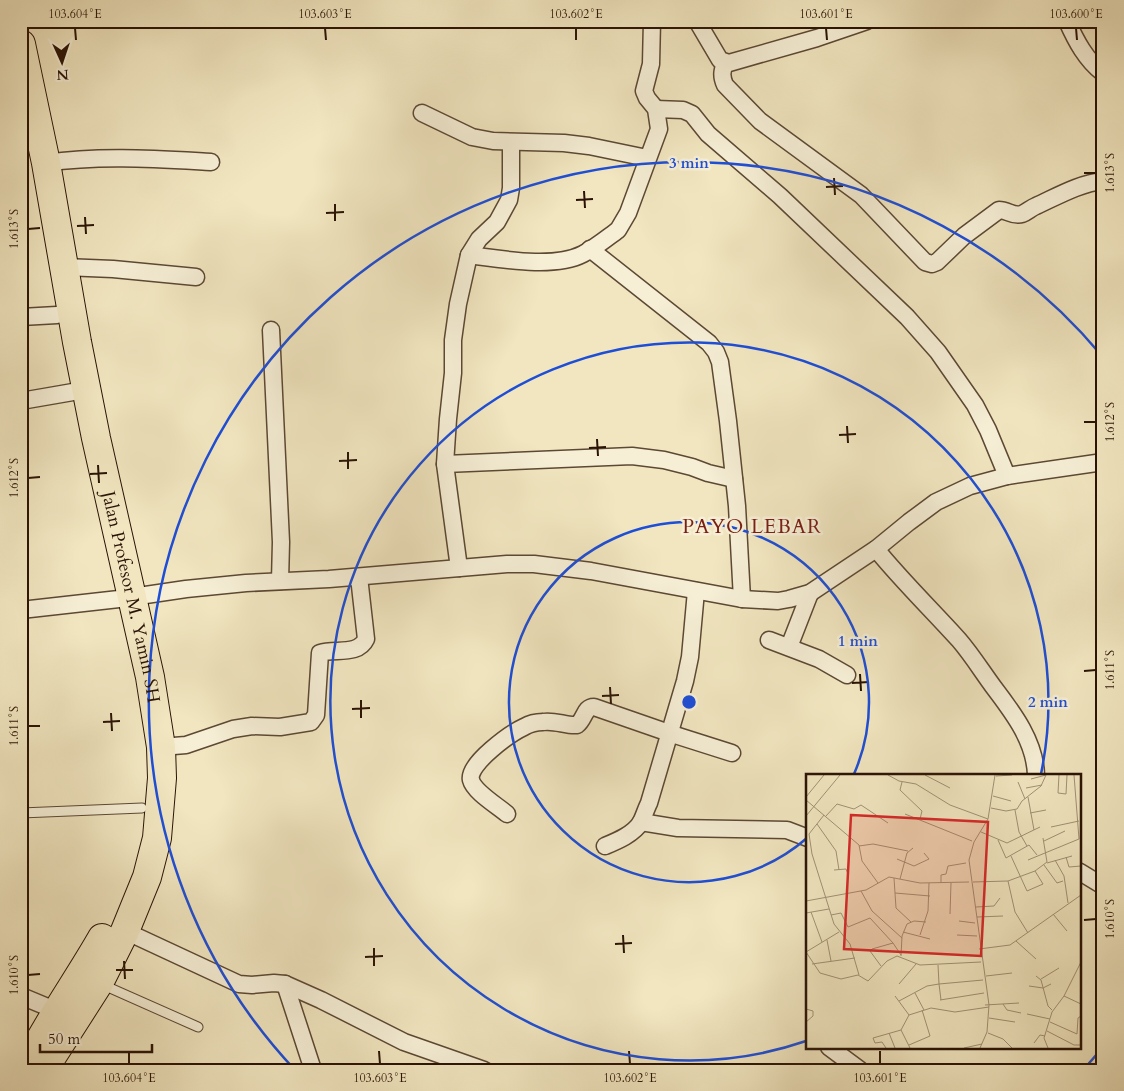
<svg xmlns="http://www.w3.org/2000/svg" width="1124" height="1091" viewBox="0 0 1124 1091" font-family="Cardo,serif">
<style>
.lines{fill:none;stroke-linecap:round;stroke-linejoin:round}
.lane-casing{stroke:#5c4834;stroke-width:11}
.street-casing{stroke:#5c4834;stroke-width:19}
.highway-casing{stroke:#2a1305;stroke-width:30}
.lane{stroke:#f6efd6;stroke-width:9}
.street{stroke:#f6efd6;stroke-width:16}
.highway{stroke:#f1e6c0;stroke-width:28}
.ticks{fill:none;stroke:#2a1305;stroke-width:2}
.ring{fill:none;stroke:#1d4ed8;stroke-width:2.5}
.labels{text-anchor:middle;stroke-width:5;stroke-linejoin:round;paint-order:stroke}
.street-label{font-size:18px;fill:#2a1305;stroke:#f6efd6}
.quarter-label{font-size:20px;letter-spacing:1px;fill:#7a1f14;stroke:#f6efd6}
.inset-road{fill:none;stroke:#a19275;stroke-width:1}
.view{fill:#d62828;fill-opacity:0.15;stroke:#d62828;stroke-width:2.5}
.inset-edge{fill:none;stroke:#2a1305;stroke-width:2.5}
.centre{fill:#1d4ed8;stroke:#f6efd6;stroke-width:2.5}
.ring-label{font-size:15px;text-anchor:middle;font-weight:bold;fill:#1d4ed8;stroke:#f6efd6;stroke-width:5;stroke-linejoin:round;paint-order:stroke}
.neatline{fill:none;stroke:#2a1305;stroke-width:2}
.ticks-label{font-size:12px;text-anchor:middle;fill:#2a1305}
</style>
<rect width="100%" height="100%" fill="#f1e6c0"/>
<filter id="stains"><feTurbulence type="fractalNoise" baseFrequency=".004" numOctaves="4"/><feColorMatrix values="0 0 0 0 .2 0 0 0 0 .09 0 0 0 0 .02 0 0 0 .5 -.17"/></filter>
<radialGradient id="worn" r=".72"><stop offset=".6" stop-color="#630" stop-opacity="0"/><stop offset="1" stop-color="#630" stop-opacity=".3"/></radialGradient>
<g class="lines">
<defs>
<g id="lane">
<polyline points="21,813 142,808"/>
<polyline points="101,984 198,1027"/>
</g>
<g id="street">
<polyline points="697,21 720,60 729,63 817,38 867,21"/>
<path d="M1067,21C1076,41 1086,60 1103,73"/>
<path d="M725,63C722,71 721,76 725,85L760,121L861,195L925,262L932,264L937,262L964,236L999,210C1008,210 1013,217 1022,214C1027,212 1031,208 1036,206C1056,197 1080,183 1103,181"/>
<polyline points="656,109 683,110 692,114 708,134 780,196 907,317 938,352 975,405 988,430 1007,476"/>
<polyline points="422,113 472,137 493,141 564,143 589,146 647,158"/>
<path d="M46,163C100,155 156,159 211,162"/>
<polyline points="590,249 709,343 716,352 720,362 728,421 737,506 742,599"/>
<path d="M469,255C501,259 554,269 583,254C595,248 607,238 618,230L628,213L659,129L656,109L647,98L644,91L651,64L652,21"/>
<polyline points="64,267 113,269 196,277"/>
<polyline points="21,317 57,315"/>
<polyline points="271,330 281,542 280,581"/>
<polyline points="21,401 73,392"/>
<polyline points="445,464 632,456 664,460 692,467 708,473 734,479"/>
<path d="M876,549C902,581 931,609 959,640C972,655 983,673 995,689C1014,714 1035,742 1036,775"/>
<polyline points="459,568 445,464 448,419 453,373 453,340 458,304 469,255 479,239 497,222 509,200 511,188 511,143"/>
<polyline points="132,597 186,589 246,583 329,579 507,564 534,564 591,571 742,599 778,601 789,599 810,593 876,549 909,522 936,502 970,486 1007,476 1103,462"/>
<polyline points="21,610 119,599"/>
<polyline points="769,640 819,659 847,675"/>
<polyline points="789,647 810,593"/>
<path d="M161,747L186,745L233,729L252,726L280,727L311,722L316,715L320,653C335,648 358,656 366,639L359,577"/>
<path d="M507,814C498,806 474,792 471,780C467,764 511,733 524,727C529,724 537,722 543,722C555,720 566,726 577,725C585,719 584,707 594,707L669,733L732,753"/>
<polyline points="641,822 678,828 787,830 808,838"/>
<path d="M605,846C617,841 634,834 641,822C644,816 646,809 649,803L685,681L690,657L696,591"/>
<polyline points="1080,872 1103,886"/>
<polyline points="125,931 239,984 252,985 274,983 285,984 321,1000 404,1042 484,1070"/>
<polyline points="285,984 313,1070"/>
<polyline points="21,996 57,1011"/>
<polyline points="829,1047 860,1070"/>
</g>
<g id="highway">
<path id="s1" d="M21,44L46,163L77,342L96,438L150,677L161,747L162,778L157,838L147,877L125,931L99,983L51,1058L45,1070"/>
<path d="M24,1070C46,1024 77,982 102,938"/>
</g>
</defs>
<use href="#lane" class="lane-casing"/>
<use href="#street" class="street-casing"/>
<use href="#highway" class="highway-casing"/>
<use href="#lane" class="lane"/>
<use href="#street" class="street"/>
<use href="#highway" class="highway"/>
</g>
<path class="ticks" d="M75,28L76,40M325,28L326,40M576,28V40M826,28L827,40M1076,28L1077,40M1084,173H1096M834,178L835,195M826,187L843,186M584,191L585,208M576,200L593,199M335,204V221M326,213L344,212M85,217L86,234M77,226L94,225M28,229L40,228M1084,422H1096M847,426L848,443M839,435L856,434M597,439L598,456M589,448L606,447M348,452V469M339,461L357,460M98,465L99,483M90,474L107,473M28,478L40,477M1084,671L1096,670M860,674L861,691M852,683L869,682M610,687L611,704M602,696L619,695M361,700V718M352,709L370,708M111,713L112,731M103,722L120,721M28,726H40M1084,920L1096,919M623,935L624,953M615,944L632,943M374,948V966M365,957L383,956M124,961L125,979M116,970H133M28,975L40,974M129,1051V1064M379,1051L380,1064M629,1051L630,1064M880,1051V1064"/>
<g class="ring">
<path d="M807 838A180 180 0 1 1 854 774"/>
<path d="M806 1041A359 359 0 1 1 1041 774"/>
<path d="M1102 1048A539 539 0 0 1 1083 1070M295 1070A539 539 0 1 1 1102 356"/>
</g>
<g class="labels">
<g class="street-label">
<text dy="6" stroke="none"><textPath href="#s1" startOffset="564">Jalan Profesor M. Yamin SH</textPath></text>
</g>
<g class="quarter-label">
<text x="752" y="533">PAYO LEBAR</text>
</g>
</g>
<g transform="translate(806 774)">
<rect width="275" height="275" fill="#f1e6c0"/>
<path class="inset-road" d="M82,1L93,7L110,10L144,31L182,45M119,1L144,14M253,1L252,19L260,20L261,1M190,2L206,1M225,5L240,1M96,8L94,16L116,37L114,45M212,8L219,25M220,14L236,11M187,22L205,27M0,23L18,1M222,23L228,56M0,26L53,71L56,87L72,109M185,34L200,37L211,35L216,27L235,12L240,1M209,36L213,58L221,72M224,39L240,36M99,40L166,67M18,41L3,60L6,80L28,150L44,170L53,201M0,42L34,1M20,42L31,30L48,35L55,31L82,49M11,50L30,77L33,96M245,53L273,47M175,58L201,69L234,53M192,66L200,84L223,71L231,81M238,67L259,57M53,72L67,70L102,77M205,82L221,117L237,110L229,97M260,83L263,93L275,92M91,85L108,92L123,85L118,79M222,86L273,65L268,1M249,86L258,102L262,129M241,89L266,82M238,91L251,109L257,107M28,96L40,95L42,100M88,104L90,134L105,148M94,105L101,79L107,74M202,107L209,138L222,159M167,108L202,107L229,97L241,88L237,64M135,109V101L140,100L142,92L160,89M55,117L66,137L96,164M89,119L124,122M0,127L60,116L83,103L114,109L163,108M170,133L188,132L194,124M5,138L16,168M0,139L23,135M144,140L145,109M247,140L261,157M25,141L35,139L42,153L64,144L87,169M171,143L197,142M153,147L169,149M33,158L0,178L14,199L35,205L52,201L62,207L81,187L91,182L114,191L175,188M97,158L124,165M114,161L122,137L123,109M151,161L171,162M21,166L25,187M210,167L230,185M173,175L204,171L275,121M95,182L96,162L101,150L108,147L120,148M6,190L49,184M132,191L133,210L177,206M75,192L64,177L66,175L87,169L95,181M180,202L206,199M230,202L235,206L242,232L246,236M235,205L253,194M93,210L110,190M223,212L237,214L245,210M109,219L118,236M89,222L103,241M258,222L275,230M134,226L178,219M93,227L121,212L133,210L135,226M197,230L201,236L215,239M179,231L213,229M0,235L7,237V242L0,248M221,240L244,245M183,244L209,248M244,248L271,260L272,244L275,242M241,257L268,271H275M83,259L89,274M182,259L197,265L206,274M228,269L234,261L239,262M103,271L124,262L116,236M80,274L76,268L69,269L67,264L95,256M104,274L95,256L103,241L125,234L149,238L183,233M158,274L176,270M174,274L181,258L183,231L163,86L168,68L182,45L189,1M242,274L238,264L246,238L258,222L275,188"/>
<path class="view" d="M45,41L182,48L175,182L38,175Z"/>
<rect width="275" height="275" class="inset-edge"/>
</g>
<circle cx="689" cy="702" r="8" class="centre"/>
<g class="ring-label">
<text x="689" y="168">3 min</text>
<text x="858" y="646">1 min</text>
<text x="1048" y="707">2 min</text>
</g>
<rect width="1124" height="1091" fill="none" stroke="#f1e6c0" stroke-width="55"/>
<g transform="translate(62 62) rotate(177)" stroke="#f6efd6" stroke-width="4" paint-order="stroke">
<path d="M0-4L9 19L0 12L-9 19Z" fill="#2a1305"/>
<text y="-8" font-size="14" font-weight="bold" text-anchor="middle" fill="#2a1305">N</text>
</g>
<path d="M40 1044v8h112v-8" fill="none" stroke="#2a1305" stroke-width="2.5"/>
<text x="48" y="1044" font-size="15" fill="#2a1305" stroke="#f6efd6" stroke-width="4" paint-order="stroke">50 m</text>
<rect x="28" y="28" width="1068" height="1036" class="neatline"/>
<g class="ticks-label">
<text x="75" y="18">103.604°E</text>
<text x="325" y="18">103.603°E</text>
<text x="576" y="18">103.602°E</text>
<text x="826" y="18">103.601°E</text>
<text x="1076" y="18">103.600°E</text>
<text transform="translate(1110 173) rotate(-90)" y="4">1.613°S</text>
<text transform="translate(14 229) rotate(-90)" y="4">1.613°S</text>
<text transform="translate(1110 422) rotate(-90)" y="4">1.612°S</text>
<text transform="translate(14 478) rotate(-90)" y="4">1.612°S</text>
<text transform="translate(1110 670) rotate(-90)" y="4">1.611°S</text>
<text transform="translate(14 726) rotate(-90)" y="4">1.611°S</text>
<text transform="translate(1110 919) rotate(-90)" y="4">1.610°S</text>
<text transform="translate(14 975) rotate(-90)" y="4">1.610°S</text>
<text x="129" y="1082">103.604°E</text>
<text x="380" y="1082">103.603°E</text>
<text x="630" y="1082">103.602°E</text>
<text x="880" y="1082">103.601°E</text>
</g>
<rect width="100%" height="100%" filter="url(#stains)"/>
<rect width="100%" height="100%" fill="url(#worn)"/>
</svg>
